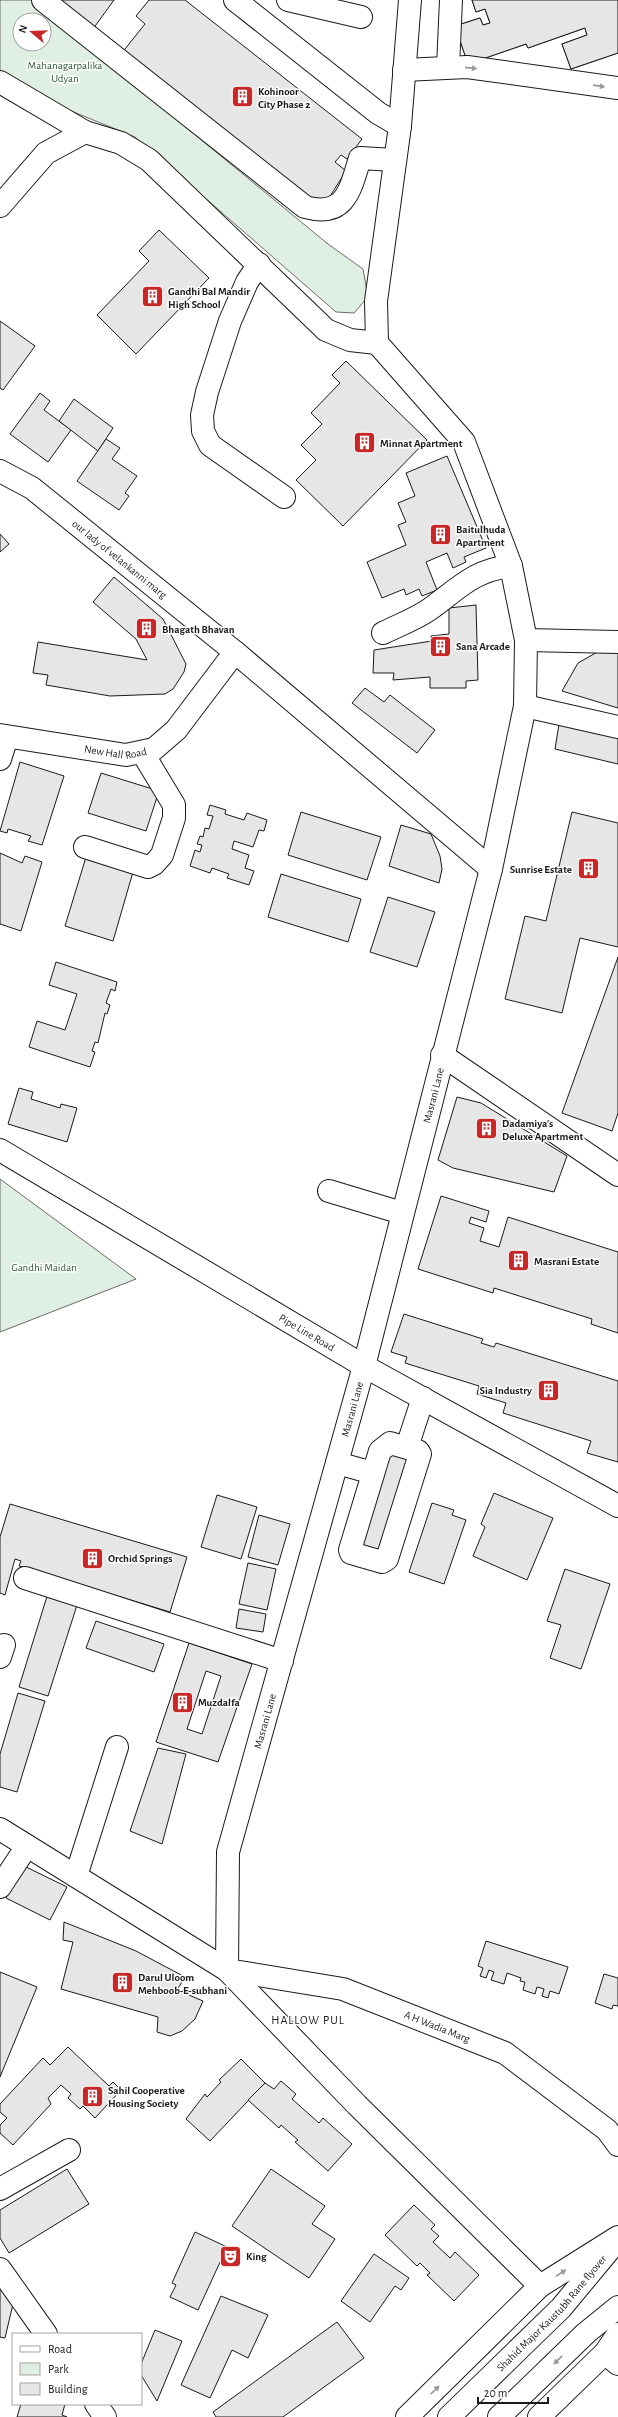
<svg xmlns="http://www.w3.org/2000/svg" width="618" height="2417" viewBox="0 0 618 2417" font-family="'Alegreya Sans',sans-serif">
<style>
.green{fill:#e0efe3;stroke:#6a6a6a;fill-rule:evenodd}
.building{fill:#e6e6e6;stroke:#1a1a1a;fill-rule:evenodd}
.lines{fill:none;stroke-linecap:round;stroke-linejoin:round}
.minor-casing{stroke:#1a1a1a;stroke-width:24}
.highway-casing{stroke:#1a1a1a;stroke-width:24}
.minor{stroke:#fff;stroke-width:22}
.highway{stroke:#fff;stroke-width:22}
.oneway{fill:#989898}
.labels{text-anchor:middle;stroke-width:3;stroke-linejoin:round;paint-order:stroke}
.park-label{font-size:11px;fill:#2b5a34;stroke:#fff}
.poi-label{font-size:11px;font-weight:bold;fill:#1a1a1a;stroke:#fff;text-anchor:start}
.street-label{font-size:11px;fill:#1a1a1a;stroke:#fff}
.neighbourhood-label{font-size:12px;letter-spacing:1px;fill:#1a1a1a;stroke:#fff}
</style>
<rect width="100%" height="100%" fill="#fff"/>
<g class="green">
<path d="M0,0H31L328,244L363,269L368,297L354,313L336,312L135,137L0,82ZM20,20H44V44H20Z"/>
<polygon points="0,1179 136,1279 0,1332"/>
</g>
<g class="building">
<polygon points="54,0 114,0 93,29"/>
<polygon points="149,0 185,0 362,139 347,159 341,155 335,162 346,171 322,209 121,54 145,24 136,16"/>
<polygon points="472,0 618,0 618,53 571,69 562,44 587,35 585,28 528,48 526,44 468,64 455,26 480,18 483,25 490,23 485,9 476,12"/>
<polygon points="472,0 618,0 618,53 571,69 562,44 587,35 585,28 528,48 526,44 468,64 455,26 480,18 483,25 490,23 485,9 476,12"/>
<polygon points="159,230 209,278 136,354 97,315 149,261 139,251"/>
<polygon points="0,321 35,346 3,390 0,388"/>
<polygon points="346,361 427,440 343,526 296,480 316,460 301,445 322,424 311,413 340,383 332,375"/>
<polygon points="40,393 50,401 44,410 71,430 48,462 10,434"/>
<polygon points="74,399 113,428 98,451 59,421"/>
<polygon points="106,439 120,448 112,459 137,476 125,493 129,496 119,510 77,481"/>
<polygon points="447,456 486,548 464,557 466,562 453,568 447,553 426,562 437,590 422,596 419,589 406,595 404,589 382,598 367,562 406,545 398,525 406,522 398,503 415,496 406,473"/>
<polygon points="0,534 9,544 0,552"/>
<polygon points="114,577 163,619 186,664 184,672 173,689 165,694 110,696 46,685 48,675 33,673 38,642 147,660 136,639 93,602"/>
<polygon points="476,605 478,680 466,681 466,688 430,688 430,677 393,680 394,673 373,673 374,650 432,641 431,636 449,634 449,608"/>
<polygon points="599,651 618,653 618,708 562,691 578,663"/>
<polygon points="365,688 384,702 390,695 435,730 417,753 352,703"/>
<polygon points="560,718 618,733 618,764 555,749"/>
<polygon points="20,762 64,776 42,845 28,841 31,836 8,829 7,833 0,831"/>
<polygon points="101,773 159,791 146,831 88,813"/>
<polygon points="210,805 226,810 225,814 244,820 247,813 267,820 264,831 259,830 253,847 234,841 232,849 249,855 245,868 254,871 249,885 227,878 229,874 212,868 210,873 190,866 195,850 200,852 202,845 197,844 200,836 203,837 205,828 209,829 213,816 207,815"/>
<polygon points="301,812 381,837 367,880 288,855"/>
<polygon points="572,812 618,823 618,947 580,938 562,1013 505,999 525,916 546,921"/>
<polygon points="401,825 431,834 440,856 442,869 439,883 389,866"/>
<polygon points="0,853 22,863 25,856 42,862 21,931 0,924"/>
<polygon points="86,857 133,872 113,941 65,926"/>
<polygon points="281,874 361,899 348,942 268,917"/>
<polygon points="388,897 435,912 417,967 370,952"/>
<polygon points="618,957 618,1113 612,1131 562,1113"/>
<polygon points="56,962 117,982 115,991 111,989 106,1003 110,1005 107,1014 105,1013 98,1043 95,1042 92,1051 95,1052 90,1067 29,1047 37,1021 65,1030 77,994 49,985"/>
<polygon points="19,1088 33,1092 31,1099 60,1108 61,1104 77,1108 67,1142 8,1124"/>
<polygon points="457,1097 481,1103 567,1156 554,1192 453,1168 438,1160"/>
<polygon points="441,1196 489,1211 486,1222 471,1217 469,1223 484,1228 480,1241 499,1247 508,1217 618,1252 618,1333 591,1324 592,1319 494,1288 493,1293 418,1269"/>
<polygon points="404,1314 483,1339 481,1343 494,1347 496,1343 618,1381 618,1462 587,1453 591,1441 503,1413 506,1403 477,1394 479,1386 405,1363 407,1357 391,1352"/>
<polygon points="392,1451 416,1456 385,1559 354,1549"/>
<polygon points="494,1493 553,1518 527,1580 473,1556 485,1527 481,1524"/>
<polygon points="217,1495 257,1507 241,1559 201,1547"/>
<polygon points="432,1503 454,1510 452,1515 466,1520 444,1584 409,1572"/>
<polygon points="10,1504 187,1557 170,1612 19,1566 21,1561 15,1559 5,1595 0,1593 0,1537"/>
<polygon points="259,1515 290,1524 278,1565 248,1557"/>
<polygon points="248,1563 276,1569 267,1610 239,1604"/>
<polygon points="565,1569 610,1584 581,1669 550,1658 561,1625 547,1621"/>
<polygon points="48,1593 78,1602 48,1696 19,1687"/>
<polygon points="239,1609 266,1614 263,1632 236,1628"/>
<polygon points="96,1621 164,1644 154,1672 86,1648"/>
<path d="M189,1643L252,1664L218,1762L156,1742ZM206,1671L221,1676L202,1734L187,1729Z"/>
<polygon points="18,1693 45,1701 17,1792 0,1787 0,1754"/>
<polygon points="158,1748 186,1754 162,1844 130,1831"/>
<polygon points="22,1865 67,1887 50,1920 6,1898"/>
<polygon points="64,1922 136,1951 185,1977 177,1990 203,2001 195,2019 182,2031 170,2036 157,2032 158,2017 61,1989 73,1942 63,1940"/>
<polygon points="486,1941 568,1967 559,1994 550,1991 548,1998 542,1996 544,1989 537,1987 535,1994 523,1990 525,1982 520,1981 521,1978 507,1973 504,1984 491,1980 494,1972 489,1970 486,1978 480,1976 483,1968 478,1966"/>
<polygon points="0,1972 37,1987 0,2077"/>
<polygon points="604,1974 618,1978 618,2006 613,2005 612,2009 595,2003"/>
<polygon points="68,2047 109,2086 113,2082 121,2090 95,2118 83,2106 80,2109 68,2098 71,2094 61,2085 48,2098 51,2104 13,2145 0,2133 0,2125 7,2118 0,2112 0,2104 43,2058 50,2065"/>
<polygon points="241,2059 265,2083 210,2141 186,2119 205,2094 207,2097 221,2082 219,2080"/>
<polygon points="281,2081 296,2094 292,2099 319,2123 323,2118 352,2144 328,2171 295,2142 298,2140 281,2125 279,2128 248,2100 265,2083 274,2089"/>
<polygon points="67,2169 89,2204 9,2253 0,2238 0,2210"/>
<polygon points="271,2169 325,2206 312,2224 335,2239 309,2278 232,2226"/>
<polygon points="414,2205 435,2225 431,2229 439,2236 433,2242 450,2258 455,2252 479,2275 454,2301 427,2275 430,2273 420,2263 417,2266 385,2235"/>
<polygon points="195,2232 227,2247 198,2310 170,2297 176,2285 172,2283"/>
<polygon points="374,2254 409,2278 401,2290 395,2286 370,2322 341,2301"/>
<polygon points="0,2285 13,2304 5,2338 0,2337"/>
<polygon points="221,2296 268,2315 248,2358 232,2350 210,2398 181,2385"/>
<polygon points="337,2322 364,2358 283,2417 216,2417 213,2412"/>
<polygon points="155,2330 182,2341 157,2401 141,2375 141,2364"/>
<polygon points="21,2404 65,2404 62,2415 67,2417 17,2417"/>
</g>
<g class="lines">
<defs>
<g id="minor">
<path d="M43,0L305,207C345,218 350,191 360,158L395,160"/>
<polyline points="235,0 378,113 400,126"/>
<polyline points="288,0 361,17"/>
<polyline points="448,67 451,0"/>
<polyline points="404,70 467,67 618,88"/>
<polyline points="0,82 85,132"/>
<polyline points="0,206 46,153 85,132 121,143 149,160 326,330 350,340 377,343"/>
<polyline points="259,264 247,282 230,321 207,392 202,415 203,431 210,445 284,497"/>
<path id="s1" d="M0,471L32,488L235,652L491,869"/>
<path d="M383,633C399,625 416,619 430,609C459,588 474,570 511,566"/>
<polyline points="526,640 618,642"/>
<polyline points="525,706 618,727"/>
<path id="s2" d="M0,735L126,755L154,749L176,730L235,652"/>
<polyline points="0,759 7,737"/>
<polyline points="85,847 148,867 154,864 162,855 174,818 174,805 142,752"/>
<polyline points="442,1055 618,1175"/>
<path id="s3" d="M0,1150L364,1366L618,1506"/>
<polyline points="329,1191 402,1213"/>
<polygon points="390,1443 418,1451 420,1454 387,1559 382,1562 351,1553 350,1550 380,1451"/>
<polyline points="407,1447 423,1398"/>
<polyline points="337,1463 373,1473"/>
<polyline points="25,1578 282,1661"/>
<polyline points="0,1657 4,1645"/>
<polyline points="0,1829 227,1970 357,2105 540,2286"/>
<polyline points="76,1876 117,1747"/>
<polyline points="0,1887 27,1846"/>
<path id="s4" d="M227,1970L228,1852L364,1366L491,869L525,706L526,640L511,566L464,442L377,343L376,301L400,126L410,0"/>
<path id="s5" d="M227,1970L343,1989L505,2053L607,2130L618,2145"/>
<polyline points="0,2189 69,2150"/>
<polyline points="0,2269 46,2334"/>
<polyline points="605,2353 618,2364"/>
<polyline points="96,2404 105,2417"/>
</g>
<g id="highway">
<polyline points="407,2417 540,2286 618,2237"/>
<path id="s6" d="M449,2417L561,2308L610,2249"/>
<polyline points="499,2417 586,2333 618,2307"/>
<polyline points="539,2417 605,2353 618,2334"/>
</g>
</defs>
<use href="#minor" class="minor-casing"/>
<use href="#highway" class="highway-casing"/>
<use href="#minor" class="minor"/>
<use href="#highway" class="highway"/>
</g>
<defs><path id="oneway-solid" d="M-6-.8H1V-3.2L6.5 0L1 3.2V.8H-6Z"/></defs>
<g class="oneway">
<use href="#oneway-solid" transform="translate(471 68) rotate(6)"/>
<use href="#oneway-solid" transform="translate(599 86) rotate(8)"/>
<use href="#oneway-solid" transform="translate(561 2273) rotate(-33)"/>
<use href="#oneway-solid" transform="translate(558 2360) rotate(136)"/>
<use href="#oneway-solid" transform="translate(435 2390) rotate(-44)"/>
</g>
<defs>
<symbol id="building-square" viewBox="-11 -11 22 22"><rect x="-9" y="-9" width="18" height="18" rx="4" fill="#c62828" stroke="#fff"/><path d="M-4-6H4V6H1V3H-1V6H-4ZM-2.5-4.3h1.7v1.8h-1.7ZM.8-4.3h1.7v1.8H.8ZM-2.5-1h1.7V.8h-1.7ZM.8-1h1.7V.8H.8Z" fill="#fff"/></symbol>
<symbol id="theatre-square" viewBox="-11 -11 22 22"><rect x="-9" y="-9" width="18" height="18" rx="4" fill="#c62828" stroke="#fff"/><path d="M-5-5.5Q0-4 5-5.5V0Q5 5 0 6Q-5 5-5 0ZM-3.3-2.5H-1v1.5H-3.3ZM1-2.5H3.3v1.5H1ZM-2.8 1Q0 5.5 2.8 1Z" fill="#fff"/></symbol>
</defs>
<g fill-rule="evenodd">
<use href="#building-square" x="230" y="84" width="25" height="25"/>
<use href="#building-square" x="140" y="284" width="25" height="25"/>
<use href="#building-square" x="352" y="430" width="25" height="25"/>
<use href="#building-square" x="428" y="522" width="25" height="25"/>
<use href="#building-square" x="134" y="616" width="25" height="25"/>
<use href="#building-square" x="428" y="634" width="25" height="25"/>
<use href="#building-square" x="576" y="856" width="25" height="25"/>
<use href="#building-square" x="474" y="1116" width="25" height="25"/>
<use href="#building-square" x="506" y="1248" width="25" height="25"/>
<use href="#building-square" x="536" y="1378" width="25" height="25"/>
<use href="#building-square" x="80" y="1546" width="25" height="25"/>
<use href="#building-square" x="170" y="1690" width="25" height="25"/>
<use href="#building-square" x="110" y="1970" width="25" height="25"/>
<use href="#building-square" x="80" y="2084" width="25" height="25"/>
<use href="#theatre-square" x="218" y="2244" width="25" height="25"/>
</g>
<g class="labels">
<g class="park-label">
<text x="65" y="69">Mahanagarpalika<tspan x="65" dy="13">Udyan</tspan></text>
<text x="44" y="1271">Gandhi Maidan</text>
</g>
<g class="poi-label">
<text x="258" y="95">Kohinoor<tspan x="258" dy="13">City Phase 2</tspan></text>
<text x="168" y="295">Gandhi Bal Mandir<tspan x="168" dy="13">High School</tspan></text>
<text x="380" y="447">Minnat Apartment</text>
<text x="456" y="533">Baitulhuda<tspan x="456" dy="13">Apartment</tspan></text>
<text x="162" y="633">Bhagath Bhavan</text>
<text x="456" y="650">Sana Arcade</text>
<text x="572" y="873" text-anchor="end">Sunrise Estate</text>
<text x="502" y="1127">Dadamiya's<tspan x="502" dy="13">Deluxe Apartment</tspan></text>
<text x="534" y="1265">Masrani Estate</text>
<text x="532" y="1394" text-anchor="end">Sia Industry</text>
<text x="108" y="1562">Orchid Springs</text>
<text x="198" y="1706">Muzdalfa</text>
<text x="138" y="1981">Darul Uloom<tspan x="138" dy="13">Mehboob-E-subhani</tspan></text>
<text x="108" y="2094">Sahil Cooperative<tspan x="108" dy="13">Housing Society</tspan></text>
<text x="246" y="2260">King</text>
</g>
<g class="street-label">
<text dy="4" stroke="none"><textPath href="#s1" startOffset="149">our lady of velankanni marg</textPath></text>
<text dy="4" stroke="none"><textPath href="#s2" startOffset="117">New Hall Road</textPath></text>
<text dy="4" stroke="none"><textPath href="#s4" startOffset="902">Masrani Lane</textPath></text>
<text dy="4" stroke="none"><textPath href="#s3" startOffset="357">Pipe Line Road</textPath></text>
<text dy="4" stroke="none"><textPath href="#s4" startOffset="578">Masrani Lane</textPath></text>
<text dy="4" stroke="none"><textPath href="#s4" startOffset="254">Masrani Lane</textPath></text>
<text dy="4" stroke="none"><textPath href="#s5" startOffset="219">A H Wadia Marg</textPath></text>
<text dy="4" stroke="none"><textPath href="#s6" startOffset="146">Shahid Major Kaustubh Rane flyover</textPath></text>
</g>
<g class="neighbourhood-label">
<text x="308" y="2024">HALLOW PUL</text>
</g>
</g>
<rect x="12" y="2333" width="130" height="72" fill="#ffffff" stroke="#a3a3a3"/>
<rect x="20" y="2346" width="20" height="6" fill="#ffffff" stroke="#a3a3a3"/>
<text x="48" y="2353" font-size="12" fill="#1a1a1a">Road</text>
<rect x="20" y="2363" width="20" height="12" fill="#e0efe3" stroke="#a3a3a3"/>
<text x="48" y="2373" font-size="12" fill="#1a1a1a">Park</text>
<rect x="20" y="2383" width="20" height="12" fill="#e6e6e6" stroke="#a3a3a3"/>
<text x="48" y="2393" font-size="12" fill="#1a1a1a">Building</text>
<g transform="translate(32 32) rotate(289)"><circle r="19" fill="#ffffff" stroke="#a3a3a3"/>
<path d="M0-3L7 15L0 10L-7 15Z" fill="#c62828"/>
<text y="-6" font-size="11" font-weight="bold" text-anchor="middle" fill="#1a1a1a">N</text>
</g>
<path d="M478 2397v6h70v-6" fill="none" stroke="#1a1a1a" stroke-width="2"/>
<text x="484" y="2397" font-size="12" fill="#1a1a1a" stroke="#ffffff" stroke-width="3" paint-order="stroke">20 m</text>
</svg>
